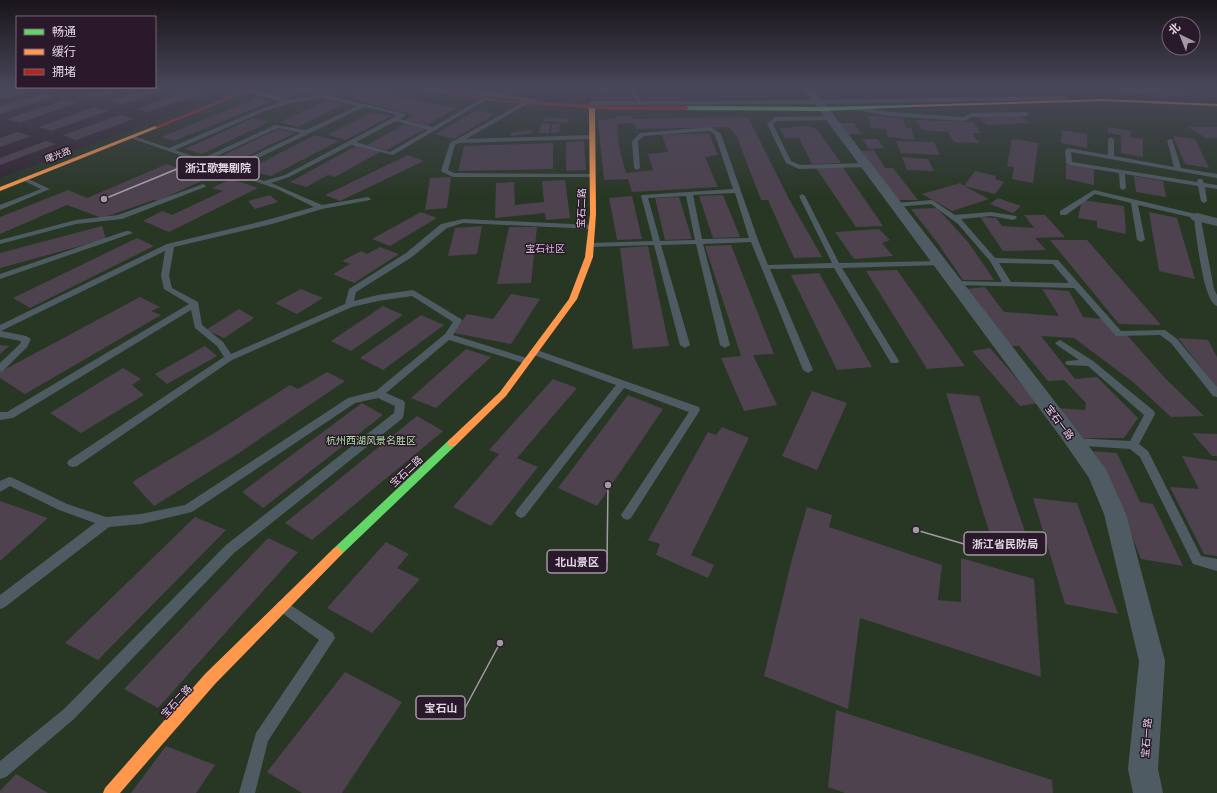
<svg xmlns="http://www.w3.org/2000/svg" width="1217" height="793" viewBox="0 0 1217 793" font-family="Helvetica,'Noto Sans SC',sans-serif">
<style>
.built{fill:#3f2940}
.green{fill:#283724}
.building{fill:#4d424e}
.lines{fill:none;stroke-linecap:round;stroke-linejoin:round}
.path{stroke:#62676e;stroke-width:1.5;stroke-dasharray:2 1;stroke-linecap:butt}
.lane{fill:#4f5b62;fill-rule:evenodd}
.street{fill:#4f5b62;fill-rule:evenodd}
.fast{fill:#63d668;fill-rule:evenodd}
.slow{fill:#ff974d;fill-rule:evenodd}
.jam{fill:#b3261e;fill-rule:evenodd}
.labels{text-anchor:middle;stroke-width:3;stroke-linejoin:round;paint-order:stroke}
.far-street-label{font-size:9px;fill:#e3d6e3;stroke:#2a182b}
.street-label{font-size:10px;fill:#e3d6e3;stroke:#2a182b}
.far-quarter-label{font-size:10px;fill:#d5bbd5;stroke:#2a182b}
.park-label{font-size:10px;fill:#ade2a0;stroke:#2a182b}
.leader{fill:none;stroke:#a498a4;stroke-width:1.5}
.callout-dot{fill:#a498a4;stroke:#2a182b;stroke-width:1.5}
.callout{fill:#2a182b;stroke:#a498a4;stroke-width:1.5}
.callout-label{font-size:11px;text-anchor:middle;font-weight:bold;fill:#e3d6e3}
</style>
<rect width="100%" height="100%" fill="#302630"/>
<polygon class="built" points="1111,87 1179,87 1190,100 1118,93"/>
<g class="green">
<polygon points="246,87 438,87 481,93 602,103 1084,99 1217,103 1217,793 0,793 0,178"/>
<polygon points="1179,87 1217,87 1217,101 1190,100"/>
</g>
<g class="building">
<polygon points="22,87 40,88 4,99 0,97 0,94"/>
<polygon points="105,87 124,88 93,98 83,94"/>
<polygon points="151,87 171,87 121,105 110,101"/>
<polygon points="289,87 338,87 324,93 310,90 287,99 271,94"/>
<polygon points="589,87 613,87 610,92 587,91"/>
<polygon points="194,88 205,92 148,112 137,109"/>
<polygon points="365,90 456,108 427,125 405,120 413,115 349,98"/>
<polygon points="44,93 55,96 0,114 0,106"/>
<polygon points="257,98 270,102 174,141 161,137"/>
<polygon points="65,100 77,103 19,123 7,119"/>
<polygon points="327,100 345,104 298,127 280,122"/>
<polygon points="95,107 108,111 51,131 38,127"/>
<polygon points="477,110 495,114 454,139 435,134"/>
<polygon points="372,112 391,116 346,140 327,135"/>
<polygon points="120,115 134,119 76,140 63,135"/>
<polygon points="617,116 633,116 633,119 748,117 789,199 822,257 794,258 768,200 761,200 737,137 729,127 636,129 634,123 617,124 619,146 626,173 653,170 648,154 668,152 662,135 709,133 718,155 705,157 718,187 632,192 628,179 604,180 598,120 616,119"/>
<polygon points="868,116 903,118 906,128 911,128 915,140 888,137 886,129 871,128"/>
<polygon points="1020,116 1029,123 987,125 978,117"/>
<polygon points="546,117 569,119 567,123 543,121"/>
<polygon points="253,118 269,122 202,154 185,149"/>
<polygon points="916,120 973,122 981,133 972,133 979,143 954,142 948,132 922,130"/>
<polygon points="541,123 550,124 549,133 539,133"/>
<polygon points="560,123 559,132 551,133 552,124"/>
<polygon points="838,123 854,123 861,134 846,134"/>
<polygon points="405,124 425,129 387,150 367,145"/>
<polygon points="807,126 816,129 819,132 841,163 812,164 799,138 785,138 780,128"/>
<polygon points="1108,127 1131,131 1131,137 1143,139 1143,157 1121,153 1121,135 1108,133"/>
<polygon points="1188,127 1217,127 1217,138 1206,138"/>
<polygon points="278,129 295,133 231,164 215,159"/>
<polygon points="531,130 533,133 510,136 510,133"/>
<polygon points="1062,130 1087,134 1087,148 1061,143"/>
<polygon points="18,132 31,136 0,147 0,138"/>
<polygon points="315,135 339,141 271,176 247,170"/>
<polygon points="1173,136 1195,139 1209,168 1185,164"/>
<polygon points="862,139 877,139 884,148 869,149"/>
<polygon points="1012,139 1038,143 1033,183 1012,179 1014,167 1007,166"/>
<polygon points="46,141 56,144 0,165 0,158"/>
<polygon points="584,141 586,170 566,171 566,142"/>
<polygon points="896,141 934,142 940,155 901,153"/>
<polygon points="553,143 553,169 458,171 464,146"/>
<polygon points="356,146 380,152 335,177 328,175 306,187 290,182"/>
<polygon points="874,150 885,168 893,168 918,200 897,200 861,151"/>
<polygon points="408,155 424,161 340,201 325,195"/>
<polygon points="902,157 928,159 934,171 907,170"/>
<polygon points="167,164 208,178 158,201 154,200 102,218 67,205 0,234 0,217 68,190 87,198"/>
<polygon points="1066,164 1094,169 1094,185 1066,179"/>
<polygon points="842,166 883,226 856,227 816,168"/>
<polygon points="975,171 996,176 995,179 1004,182 995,194 964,186 989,199 952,211 922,194 960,183 964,186"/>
<polygon points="1134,176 1163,181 1166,197 1136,192"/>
<polygon points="451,177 447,208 425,210 430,178"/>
<polygon points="231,179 258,188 169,232 143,221 162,211 172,215 223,191 212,188"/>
<polygon points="565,180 570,218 546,220 545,213 495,218 496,183 514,182 515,205 544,202 542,181"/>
<polygon points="270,195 278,202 255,209 248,201"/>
<polygon points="723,195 740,237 713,238 699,196"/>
<polygon points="632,196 642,239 617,240 609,198"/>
<polygon points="679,197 692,239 665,240 655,198"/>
<polygon points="998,198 1021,206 1013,213 990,204"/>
<polygon points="1082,200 1124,206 1126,234 1097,228 1097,221 1078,218"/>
<polygon points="937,208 968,242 994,280 963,280 937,242 911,209"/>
<polygon points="421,212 437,218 390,246 372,239"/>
<polygon points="1149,212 1177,218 1195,279 1159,271"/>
<polygon points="1024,215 1045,215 1065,237 1035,238 1046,250 1003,251 980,217 996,218 1002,226 1034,228"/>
<polygon points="102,226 106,239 0,268 0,253"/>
<polygon points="482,226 477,254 448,256 455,228"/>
<polygon points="509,227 537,227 531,283 497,284"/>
<polygon points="879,229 890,240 882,243 893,256 854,259 835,232"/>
<polygon points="137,238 154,246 30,308 13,298"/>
<polygon points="1050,240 1087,240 1161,325 1119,324"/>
<polygon points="731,245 774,354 753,355 777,405 744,411 721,358 741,356 705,246"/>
<polygon points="648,246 669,346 633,349 620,248"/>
<polygon points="380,247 399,254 354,283 333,274 350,264 342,261 361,251 367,254"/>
<polygon points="897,270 965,366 927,369 866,271"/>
<polygon points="819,273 872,367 837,370 791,275"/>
<polygon points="985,287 1004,312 1059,316 1042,289 1069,291 1083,317 1102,319 1126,334 1165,378 1204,416 1171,417 1133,382 1074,338 1041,336 1075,379 1097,377 1138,418 1124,438 1080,438 1057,408 1085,410 1086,403 1064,380 1048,381 1019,346 1010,346 966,289"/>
<polygon points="301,289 323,298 297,314 275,303"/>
<polygon points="511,294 540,299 511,344 454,333 467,314 493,319"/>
<polygon points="140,297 160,307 151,311 161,315 25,394 0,378 0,372"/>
<polygon points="383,306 403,315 351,351 331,341"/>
<polygon points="239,309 254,318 224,338 206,330"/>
<polygon points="421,315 444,325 383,370 360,358"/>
<polygon points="1178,338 1208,340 1217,357 1217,388"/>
<polygon points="0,345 9,346 0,354"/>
<polygon points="205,346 217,356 167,384 155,374"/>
<polygon points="990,348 1038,403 1020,406 972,351"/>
<polygon points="466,349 491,357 436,408 411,398"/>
<polygon points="123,368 141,379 132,385 144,395 81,433 50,413"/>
<polygon points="327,372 345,381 239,453 154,506 132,482 216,432 290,385 298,389"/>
<polygon points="553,379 577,388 517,458 538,467 491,526 453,507 499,454 489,450"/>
<polygon points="812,391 847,403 817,470 782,456"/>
<polygon points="946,393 979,396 1026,535 989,531"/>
<polygon points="628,395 663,409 597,506 558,488"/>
<polygon points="362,403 383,415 263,508 242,492"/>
<polygon points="417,416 443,431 312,540 285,523"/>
<polygon points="722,427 749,438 691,555 714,565 708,578 656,555 660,544 648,540 708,432 716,435"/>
<polygon points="1192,433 1217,434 1217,456 1212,456"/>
<polygon points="1089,451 1117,453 1140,502 1153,504 1183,566 1141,559 1117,499"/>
<polygon points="1182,456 1217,461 1217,556 1204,554 1170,487 1199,489"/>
<polygon points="1033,498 1077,503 1118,614 1065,604"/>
<polygon points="0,501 48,518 0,561"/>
<polygon points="807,507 832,515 829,527 942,565 938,600 961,602 961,558 1034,579 1041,677 860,618 848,709 764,676 792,559"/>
<polygon points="195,517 226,530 98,660 65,643"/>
<polygon points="268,538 298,552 158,708 124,689"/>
<polygon points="386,542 409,554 397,568 420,579 372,633 327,608"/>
<polygon points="345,672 402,702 342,793 302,793 267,772"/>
<polygon points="836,710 1052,780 1053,793 845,793 828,787"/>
<polygon points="166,746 215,765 196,793 131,793"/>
<polygon points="16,774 48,793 0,793 0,791"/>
</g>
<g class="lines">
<polyline class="path" points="1187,87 1190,89 1199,87"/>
<g class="lane">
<polygon points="449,87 459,87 538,100 535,102 472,94"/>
<polygon points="627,87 632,87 642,101 818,100 1065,96 1068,98 1065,100 818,104 591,105 588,103 591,101 637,101"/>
<polygon points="1098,87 1146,89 1164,87 1146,93"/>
<path d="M248,89L290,100L323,94L405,114V116L400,119L433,127L483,98L488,99L393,155L351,145L289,177L271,183L322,205L368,197L371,199L370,200L322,209L272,224L174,247L169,276L172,288L198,302L202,325L223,342L231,354L345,304L349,289L406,253L441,224L463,219L592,225L596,227L592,229L463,223L447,228L412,257L356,292L354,301L378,295L413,290L461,319L462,321L453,335L530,359L532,361L527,364L449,340L386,393L404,401L405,404L403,418L234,553L74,719L6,777L0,779V761L64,709L226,545L394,413L395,406L378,398L355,403L192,512L141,524L109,527L5,607L0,609V595L95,523L59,510L10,486L0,492V481L9,477L13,478L67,504L106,517L141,514L185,505L348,398L376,391L445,334L453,322L412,296L378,301L352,307L232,360L77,466L73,467L69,466L67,463L69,460L224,357L217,346L195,328L191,310L13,418L0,420V412H7L189,304L164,289L161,276L165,251L1,331L26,336L31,339L27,347L3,371L0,372V363L20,344L21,341L0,337V325L167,244L267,220L314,207L277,189L128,137L133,136L169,148L261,109L283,102L246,92V90ZM323,98L358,106L306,130L275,125L201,159L175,150L265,111L291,103ZM364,107L398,115L285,175L264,181L233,170ZM396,121L428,130L390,152L356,142ZM278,128L301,133L227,168L206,161Z"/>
<polygon points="524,102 529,103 466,139 592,135 595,137 592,139 459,143 455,145 448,170 454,173 593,174 595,175 595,177 453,177 442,172 441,171 450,143"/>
<polygon points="857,107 890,112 963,117 972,113 1026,112 1029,114 1026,116 973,117 964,121 890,116 855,110 854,109"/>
<polygon points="775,117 831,116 834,118 831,120 777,121 773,124 791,161 800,165 867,163 870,165 867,167 799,169 786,163 767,124"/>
<path d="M711,127L721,134L758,240L768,265L832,263L799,196L802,194L805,196L839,263L943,261V265H940L842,268L899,361L897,363H891L834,268L770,269L813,370L808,373L803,370L751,242L703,244L730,345L725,348L720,345L696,244L661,245L690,345L685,348L680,345L654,245L588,247L587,245L591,243L653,241L641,196L642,195L733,189L715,135L710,131L644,136L638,141L640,168L637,170L634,168L632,141L640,133ZM735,193L749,238L702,239L693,195ZM686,196L695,240L660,241L648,198Z"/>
<polygon points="1111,137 1114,139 1114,156 1174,167 1167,140 1172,139 1181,168 1217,174 1217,178 1071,152 1072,162 1197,182 1198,179 1202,179 1204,183 1217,185 1217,189 1205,187 1207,201 1204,203 1201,201 1198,186 1125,174 1126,188 1123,190 1120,188 1119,173 1069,165 1066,163 1065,150 1068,148 1108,155 1108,139"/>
<polygon points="22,178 26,178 50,189 0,210 0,205 41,189 22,180"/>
<polygon points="203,184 206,186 205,187 122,219 76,224 0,244 0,240 76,220 118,215"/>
<path d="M1094,190L1200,215L1214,289L1217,295V306C1203,302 1196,233 1194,218L1138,205L1145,240L1141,242L1137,240L1131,203L1095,194L1066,215H1060V211Z"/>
<path d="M932,200L955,215L991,212L1016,216L1017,218L1013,220L991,216L961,219L995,258L1058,260L1121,331L1165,330L1177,339L1217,387V397L1213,396L1171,343L1160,335L1116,336L1074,288L952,285L951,283L952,281H955L1002,282L990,261L958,224L931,204L896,207L892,205L896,203ZM999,263L1053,264L1069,283L1011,282Z"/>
<polygon points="126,231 129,231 133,233 0,279 0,274"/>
<polygon points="1060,340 1093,361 1154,411 1155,414 1139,444 1148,451 1201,556 1217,559 1217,571 1193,564 1140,457 1130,449 1070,445 1069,442 1070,439 1074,438 1130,441 1144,415 1088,366 1067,365 1065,363 1067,361 1079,360 1057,345 1055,343"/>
<polygon points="534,349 699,407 700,410 631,518 627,520 623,518 621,515 689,412 624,388 525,516 521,518 517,516 515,513 517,510 616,385 531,354 529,352"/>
<polygon points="283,600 333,633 335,638 268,741 255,793 239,793 256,733 319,640 278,610 276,606 278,602"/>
</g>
<g class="street">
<polygon points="802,87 812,87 1076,429 1106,469 1126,514 1165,661 1158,769 1163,793 1133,793 1128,769 1139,661 1104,514 1089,478 1062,439"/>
<polygon points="1197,213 1217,218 1217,226 1192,220 1190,217 1192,214"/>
</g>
<g class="fast">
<polygon points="910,105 912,106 912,107 824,111 686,110 683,108 686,106 824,107"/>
<polygon points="452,439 455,440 457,443 455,446 341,555 337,557 333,555 331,552 333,549 449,440"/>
</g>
<g class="slow">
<polygon points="1103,99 1217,104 1217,106 1103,101 910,107 908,106 910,105"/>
<polygon points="592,106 595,108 596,214 593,257 577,299 506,396 455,446 449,446 447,443 449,440 500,392 569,299 585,257 590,214 589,108"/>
<polygon points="155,126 160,127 0,191 0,187"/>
<polygon points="337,547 341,549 343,552 341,555 215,684 120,793 103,793 105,788 205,674 333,549"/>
</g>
<g class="jam">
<polygon points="252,87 259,87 159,128 154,127"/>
<polygon points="410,87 423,87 501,100 614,106 686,106 689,108 686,110 614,110 501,102"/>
</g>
</g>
<linearGradient id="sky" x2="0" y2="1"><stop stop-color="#1a151a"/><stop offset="0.44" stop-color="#484759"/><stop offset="1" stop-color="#484759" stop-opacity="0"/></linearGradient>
<rect width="1217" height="198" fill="url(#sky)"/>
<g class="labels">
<g class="far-street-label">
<text transform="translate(58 155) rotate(-21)" y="3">曙光路</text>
</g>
<g class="street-label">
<text transform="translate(581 208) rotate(-88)" y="4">宝石二路</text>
<text transform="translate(1060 422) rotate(53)" y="4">宝石一路</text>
<text transform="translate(406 471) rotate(-43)" y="4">宝石二路</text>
<text transform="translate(176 701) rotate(-48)" y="4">宝石二路</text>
<text transform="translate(1146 738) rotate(-86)" y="4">宝石一路</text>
</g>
<g class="far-quarter-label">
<text x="545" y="252">宝石社区</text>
</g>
<g class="park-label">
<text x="371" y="444">杭州西湖风景名胜区</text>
</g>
</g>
<path class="leader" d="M104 199L177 169M916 530L964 544M608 485L607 562M500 643L465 708"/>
<g class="callout-dot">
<circle cx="104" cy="199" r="4"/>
<circle cx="916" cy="530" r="4"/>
<circle cx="608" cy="485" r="4"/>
<circle cx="500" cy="643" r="4"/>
</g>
<g class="callout">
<rect x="177" y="157" width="82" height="23" rx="4"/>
<rect x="964" y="532" width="82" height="23" rx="4"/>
<rect x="547" y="550" width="60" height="23" rx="4"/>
<rect x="416" y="696" width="49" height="23" rx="4"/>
</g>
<g class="callout-label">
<text x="218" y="172">浙江歌舞剧院</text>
<text x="1005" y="548">浙江省民防局</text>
<text x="577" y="566">北山景区</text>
<text x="441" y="712">宝石山</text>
</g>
<rect x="16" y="16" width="140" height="72" fill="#2a182b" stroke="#746475"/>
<rect x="24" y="29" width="20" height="6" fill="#63d668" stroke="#746475"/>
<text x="52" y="36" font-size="12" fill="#e3d6e3">畅通</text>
<rect x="24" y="49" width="20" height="6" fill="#ff974d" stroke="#746475"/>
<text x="52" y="56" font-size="12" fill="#e3d6e3">缓行</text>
<rect x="24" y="69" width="20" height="6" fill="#b3261e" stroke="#746475"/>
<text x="52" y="76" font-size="12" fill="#e3d6e3">拥堵</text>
<g transform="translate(1181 36) rotate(317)"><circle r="19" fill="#2a182b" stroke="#746475"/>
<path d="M0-3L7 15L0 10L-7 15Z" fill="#a498a4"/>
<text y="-6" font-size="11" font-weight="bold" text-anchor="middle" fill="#e3d6e3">北</text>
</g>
</svg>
